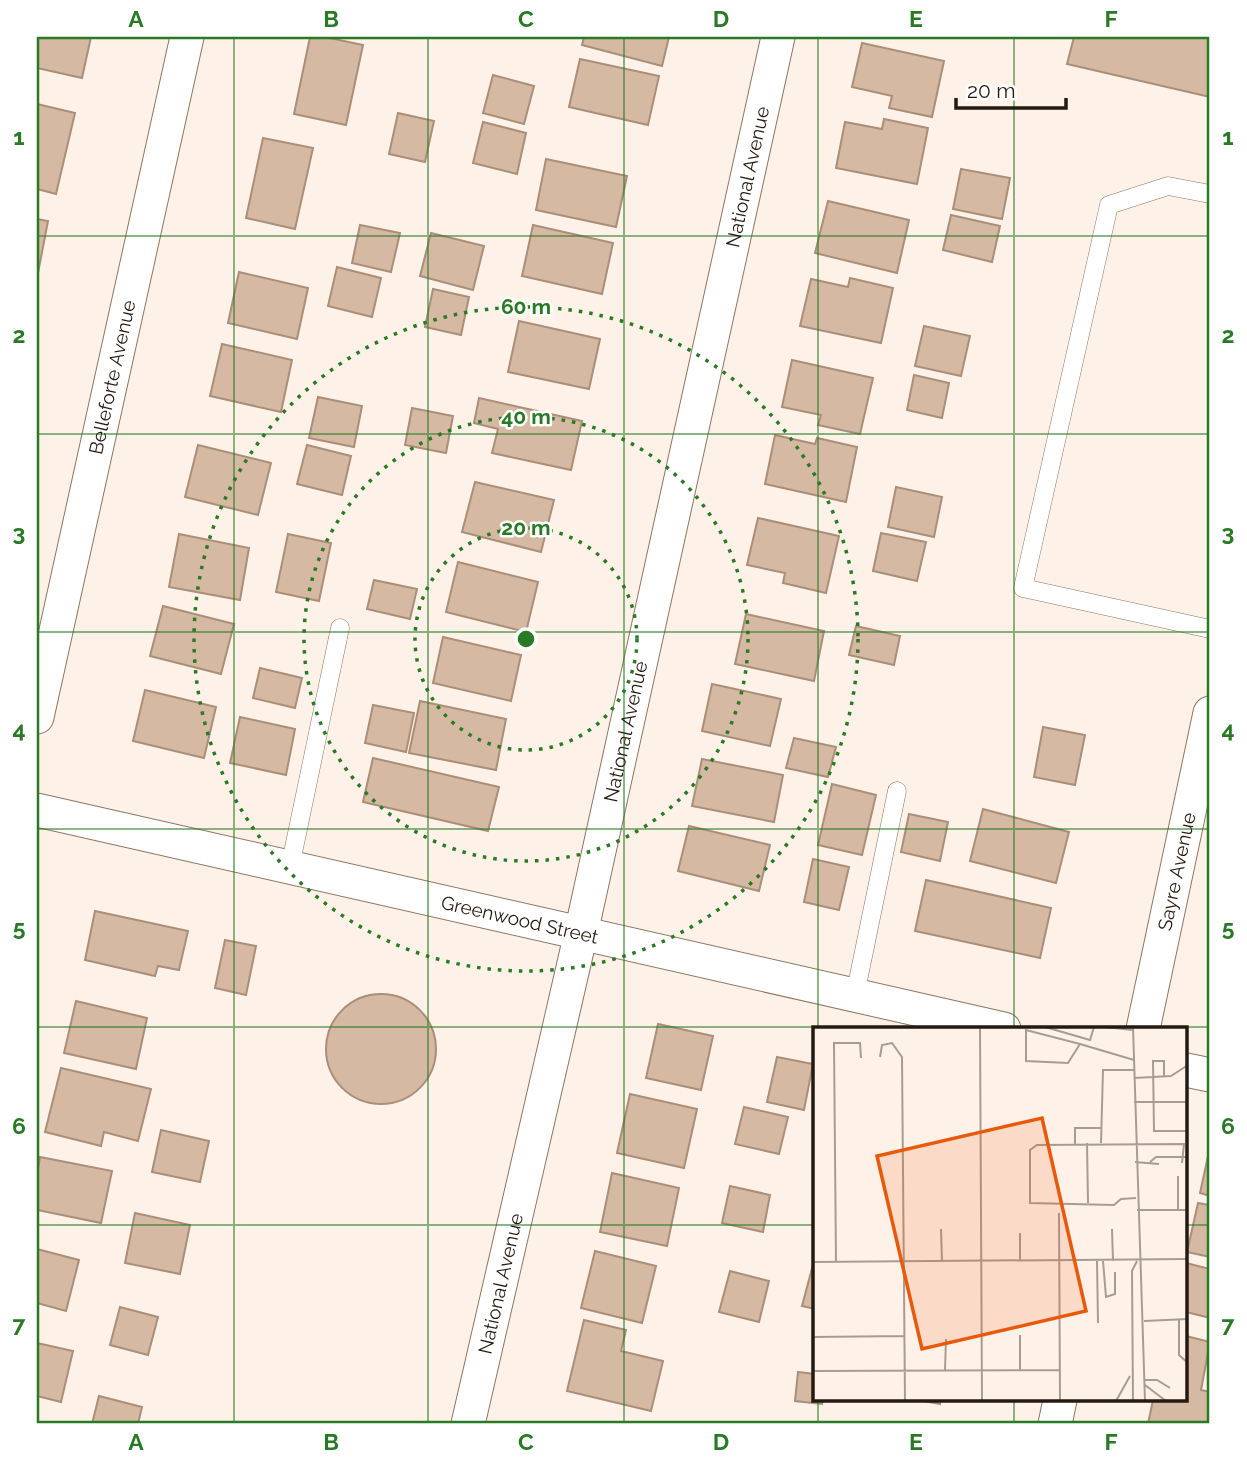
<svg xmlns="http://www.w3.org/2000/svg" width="1247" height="1461" viewBox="0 0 1247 1461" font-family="Raleway,sans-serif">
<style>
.building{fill:#d6b9a2;stroke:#aa8e78;stroke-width:2}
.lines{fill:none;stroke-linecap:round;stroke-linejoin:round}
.lane-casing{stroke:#907560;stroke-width:19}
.street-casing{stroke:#907560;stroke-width:35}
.lane{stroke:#fff;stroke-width:18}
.street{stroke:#fff;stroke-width:33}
.grid{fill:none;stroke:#287a24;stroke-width:2;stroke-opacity:0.55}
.ring{fill:none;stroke:#287a24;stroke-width:3.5;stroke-dasharray:3.5 7}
.labels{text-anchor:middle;stroke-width:5;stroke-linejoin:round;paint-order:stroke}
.street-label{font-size:19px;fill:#251a12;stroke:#fff}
.inset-road{fill:none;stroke:#a79c92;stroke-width:2}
.view{fill:#e8590c;fill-opacity:0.15;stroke:#e8590c;stroke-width:3.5}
.inset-edge{fill:none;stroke:#251a12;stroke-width:3.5}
.centre{fill:#287a24;stroke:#fff;stroke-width:3.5}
.ring-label{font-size:21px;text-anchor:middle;font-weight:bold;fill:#287a24;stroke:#fff;stroke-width:5;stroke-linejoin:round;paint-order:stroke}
.neatline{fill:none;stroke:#287a24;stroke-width:2.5}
.grid-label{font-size:23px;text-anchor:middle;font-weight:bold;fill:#287a24}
</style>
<rect width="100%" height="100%" fill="#fef2e8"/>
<g class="building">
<polygon points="38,37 91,37 82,78 37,68"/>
<polygon points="310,37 325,37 363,45 346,125 294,114"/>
<polygon points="584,37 669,37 662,66 582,45"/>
<polygon points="1074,37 1210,37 1210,97 1067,64"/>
<polygon points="862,43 944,61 932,117 889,108 892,96 852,87"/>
<polygon points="580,59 659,76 648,125 569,107"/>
<polygon points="493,75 534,86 524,124 483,113"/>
<polygon points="37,104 75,113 56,194 37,189"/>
<polygon points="398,113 434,121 425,162 389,154"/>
<polygon points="884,119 928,128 917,184 836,168 845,122 882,129"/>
<polygon points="483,122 526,133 517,174 473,163"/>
<polygon points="263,138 313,148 295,229 246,218"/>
<polygon points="546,159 627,176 616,227 536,210"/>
<polygon points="961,169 1010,178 1002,219 953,209"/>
<polygon points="828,201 909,220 897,273 815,253"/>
<polygon points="951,215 1000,226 992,262 943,250"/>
<polygon points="37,219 48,221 38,273 37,272"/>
<polygon points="360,225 400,233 391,272 352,263"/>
<polygon points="533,225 613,243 602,294 522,276"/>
<polygon points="431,233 484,246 473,290 420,276"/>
<polygon points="337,267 381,278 372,317 328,306"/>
<polygon points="239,272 308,288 297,339 228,323"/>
<polygon points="850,278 893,288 881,343 800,326 811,279 848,287"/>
<polygon points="433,289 469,297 461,335 425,327"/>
<polygon points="519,321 600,339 589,389 508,372"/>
<polygon points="924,326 970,336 961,376 915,366"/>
<polygon points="222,344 292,360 281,412 210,396"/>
<polygon points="792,360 873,378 860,434 818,425 821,415 782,407"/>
<polygon points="914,375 949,383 942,418 907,410"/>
<polygon points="318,397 362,406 354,447 309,438"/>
<polygon points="479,398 582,421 571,470 492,453 498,429 474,423"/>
<polygon points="412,408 453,416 446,453 405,445"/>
<polygon points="775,435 815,444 817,438 857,447 846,502 765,484"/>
<polygon points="198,445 271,463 258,515 185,497"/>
<polygon points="307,445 351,456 342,495 297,484"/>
<polygon points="475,482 554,500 541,552 462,532"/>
<polygon points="896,487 942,497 934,537 888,527"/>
<polygon points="758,518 839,536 826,593 783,583 785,573 747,565"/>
<polygon points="881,533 926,542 917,581 873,571"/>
<polygon points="179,534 249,548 240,600 169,587"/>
<polygon points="288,534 331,543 319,601 276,592"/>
<polygon points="458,562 538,582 526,632 446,612"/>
<polygon points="374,580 417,589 410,619 367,609"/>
<polygon points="163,606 234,624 221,674 150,656"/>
<polygon points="746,614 824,631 814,681 735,664"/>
<polygon points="856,626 900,636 894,665 849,655"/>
<polygon points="443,637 521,655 511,701 433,683"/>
<polygon points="260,668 302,678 295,708 253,698"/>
<polygon points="712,684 781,699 770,746 702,731"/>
<polygon points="145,690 216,707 204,758 133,741"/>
<polygon points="420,701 506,719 496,770 409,753"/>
<polygon points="373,705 414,713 406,752 365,743"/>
<polygon points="240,717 295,729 286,775 230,763"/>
<polygon points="1043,727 1085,735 1075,785 1034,777"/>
<polygon points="794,738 836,747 828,777 786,768"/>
<polygon points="373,758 499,787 488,831 363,802"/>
<polygon points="702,759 783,775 774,822 692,806"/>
<polygon points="832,784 876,795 862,855 818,845"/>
<polygon points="983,809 1069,832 1056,883 970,861"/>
<polygon points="909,814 948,822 940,861 901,852"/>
<polygon points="689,826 770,845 759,891 678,871"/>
<polygon points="813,859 849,867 839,910 804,902"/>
<polygon points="926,880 1051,908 1040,958 915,931"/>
<polygon points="95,911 188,931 179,970 158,966 155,976 85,960"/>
<polygon points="225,940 256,946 246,995 215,988"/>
<circle cx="381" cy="1049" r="55"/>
<polygon points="76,1001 147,1018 136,1069 64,1053"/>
<polygon points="658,1024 713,1036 701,1090 646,1078"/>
<polygon points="777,1057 813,1064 804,1110 767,1102"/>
<polygon points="61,1068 151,1089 138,1141 104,1132 101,1146 45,1132"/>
<polygon points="630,1094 697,1109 684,1168 617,1153"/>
<polygon points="744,1107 788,1117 779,1154 735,1144"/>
<polygon points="161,1130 209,1141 200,1182 152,1172"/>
<polygon points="1210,1147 1210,1196 1200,1193"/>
<polygon points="40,1157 112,1171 101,1223 37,1210 37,1175"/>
<polygon points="612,1173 679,1188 667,1246 600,1232"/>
<polygon points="730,1186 770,1195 763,1232 722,1223"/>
<polygon points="1198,1203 1210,1205 1210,1257 1187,1252"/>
<polygon points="135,1213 190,1225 180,1274 125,1263"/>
<polygon points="37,1249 79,1260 66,1311 37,1303"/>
<polygon points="595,1251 656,1266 642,1323 581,1308"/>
<polygon points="815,1257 815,1309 802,1306"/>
<polygon points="1186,1263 1210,1269 1210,1318 1186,1312"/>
<polygon points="730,1271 769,1281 759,1322 719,1312"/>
<polygon points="120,1307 158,1317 148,1355 110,1345"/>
<polygon points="584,1320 626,1330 621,1351 663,1361 651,1411 567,1391"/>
<polygon points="1186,1336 1210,1342 1201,1390 1210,1392 1210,1424 1148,1424 1153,1400 1186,1400"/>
<polygon points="37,1343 73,1351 61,1402 37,1396"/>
<polygon points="798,1372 815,1374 815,1400 823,1400 822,1404 795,1401"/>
<polygon points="99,1396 142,1407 138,1424 92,1424"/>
<polygon points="918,1400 940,1400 940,1404"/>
</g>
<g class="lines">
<defs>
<g id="lane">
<polyline points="1210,194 1168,186 1109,205 1023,588 1210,629"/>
<polyline points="290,867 340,628"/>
<polyline points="855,995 897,791"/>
</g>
<g id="street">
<path id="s1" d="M37,717L187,37"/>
<path id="s2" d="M37,810L1004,1029"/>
<path id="s3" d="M1143,1029L1210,713"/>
<polyline points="1186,1070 1210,1075"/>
<path id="s4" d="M468,1424L581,933L778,37"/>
<polyline points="1055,1424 1060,1400"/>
</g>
</defs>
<use href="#lane" class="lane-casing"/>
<use href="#street" class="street-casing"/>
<use href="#lane" class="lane"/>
<use href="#street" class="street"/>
</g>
<path class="grid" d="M234,37V1424M428,37V1424M624,37V1424M818,37V1029M1014,37V1029M37,236H1210M37,434H1210M37,632H1210M37,829H1210M37,1027H1210M37,1225H815M1186,1225H1210M818,1400V1424M1014,1400V1424"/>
<g class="ring">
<circle cx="526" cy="639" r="111"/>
<circle cx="526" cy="639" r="222"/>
<circle cx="526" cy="639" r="332"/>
</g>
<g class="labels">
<g class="street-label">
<text dy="7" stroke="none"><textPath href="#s4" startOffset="1278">National Avenue</textPath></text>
<text dy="7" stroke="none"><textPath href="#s1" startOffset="348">Belleforte Avenue</textPath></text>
<text dy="7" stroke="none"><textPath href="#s4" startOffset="710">National Avenue</textPath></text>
<text dy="7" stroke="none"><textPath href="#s3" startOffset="161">Sayre Avenue</textPath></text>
<text dy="7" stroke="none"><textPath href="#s2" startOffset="495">Greenwood Street</textPath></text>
<text dy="7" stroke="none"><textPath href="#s4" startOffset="144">National Avenue</textPath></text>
</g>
</g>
<g transform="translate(813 1027)">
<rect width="374" height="374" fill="#fef2e8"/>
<path class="inset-road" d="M167,0L169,374M232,0L277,13L281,0M292,0L320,3M320,0L332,374M267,17L255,36L213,34V3L267,17L321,33M67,30L69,18L79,16L89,30L92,374M351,50V34H340L341,104H375M321,51L358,49L375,38M321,75H375M274,116L275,176M288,116L290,43H321M262,117V101H288M322,135L346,137M337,135L343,130H373M365,149V183M323,171L308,172L301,178L217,176V123L224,118L371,117L369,136M324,183H375M246,186L247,374M128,202L129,235M299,202L300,234M207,206V234M284,234L285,296M290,234L293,270L302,267V245M0,235L375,232M23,235L21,16H47L48,31M366,293V328L375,336M331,294L375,292M207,308V343M0,310L92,309M132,343L133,312M0,344L247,343M331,353H344L357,361M332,358L353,374M303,374L317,349M320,374L319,244L324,234"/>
<path class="view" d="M229,91L273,284L109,322L64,129Z"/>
<rect width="374" height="374" class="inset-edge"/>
</g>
<circle cx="526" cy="639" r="10" class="centre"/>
<g class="ring-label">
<text x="526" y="314">60 m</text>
<text x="526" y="424">40 m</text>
<text x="526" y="535">20 m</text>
</g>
<rect width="1247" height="1461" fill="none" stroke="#ffffff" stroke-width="77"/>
<path d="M956 98v10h110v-10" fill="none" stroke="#251a12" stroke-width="3.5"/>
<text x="967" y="98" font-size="21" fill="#251a12" stroke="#ffffff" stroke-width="5" paint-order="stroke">20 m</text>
<rect x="38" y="38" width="1170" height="1384" class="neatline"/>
<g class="grid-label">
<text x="136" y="27">A</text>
<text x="331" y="27">B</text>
<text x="526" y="27">C</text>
<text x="721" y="27">D</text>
<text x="916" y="27">E</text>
<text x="1111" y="27">F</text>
<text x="19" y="145">1</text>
<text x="1228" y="145">1</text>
<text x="19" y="343">2</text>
<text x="1228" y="343">2</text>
<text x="19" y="541">3</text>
<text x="1228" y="541">3</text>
<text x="19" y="738">4</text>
<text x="1228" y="738">4</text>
<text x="19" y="936">5</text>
<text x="1228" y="936">5</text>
<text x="19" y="1134">6</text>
<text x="1228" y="1134">6</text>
<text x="19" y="1332">7</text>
<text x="1228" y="1332">7</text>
<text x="136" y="1450">A</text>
<text x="331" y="1450">B</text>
<text x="526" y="1450">C</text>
<text x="721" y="1450">D</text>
<text x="916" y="1450">E</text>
<text x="1111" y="1450">F</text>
</g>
</svg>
